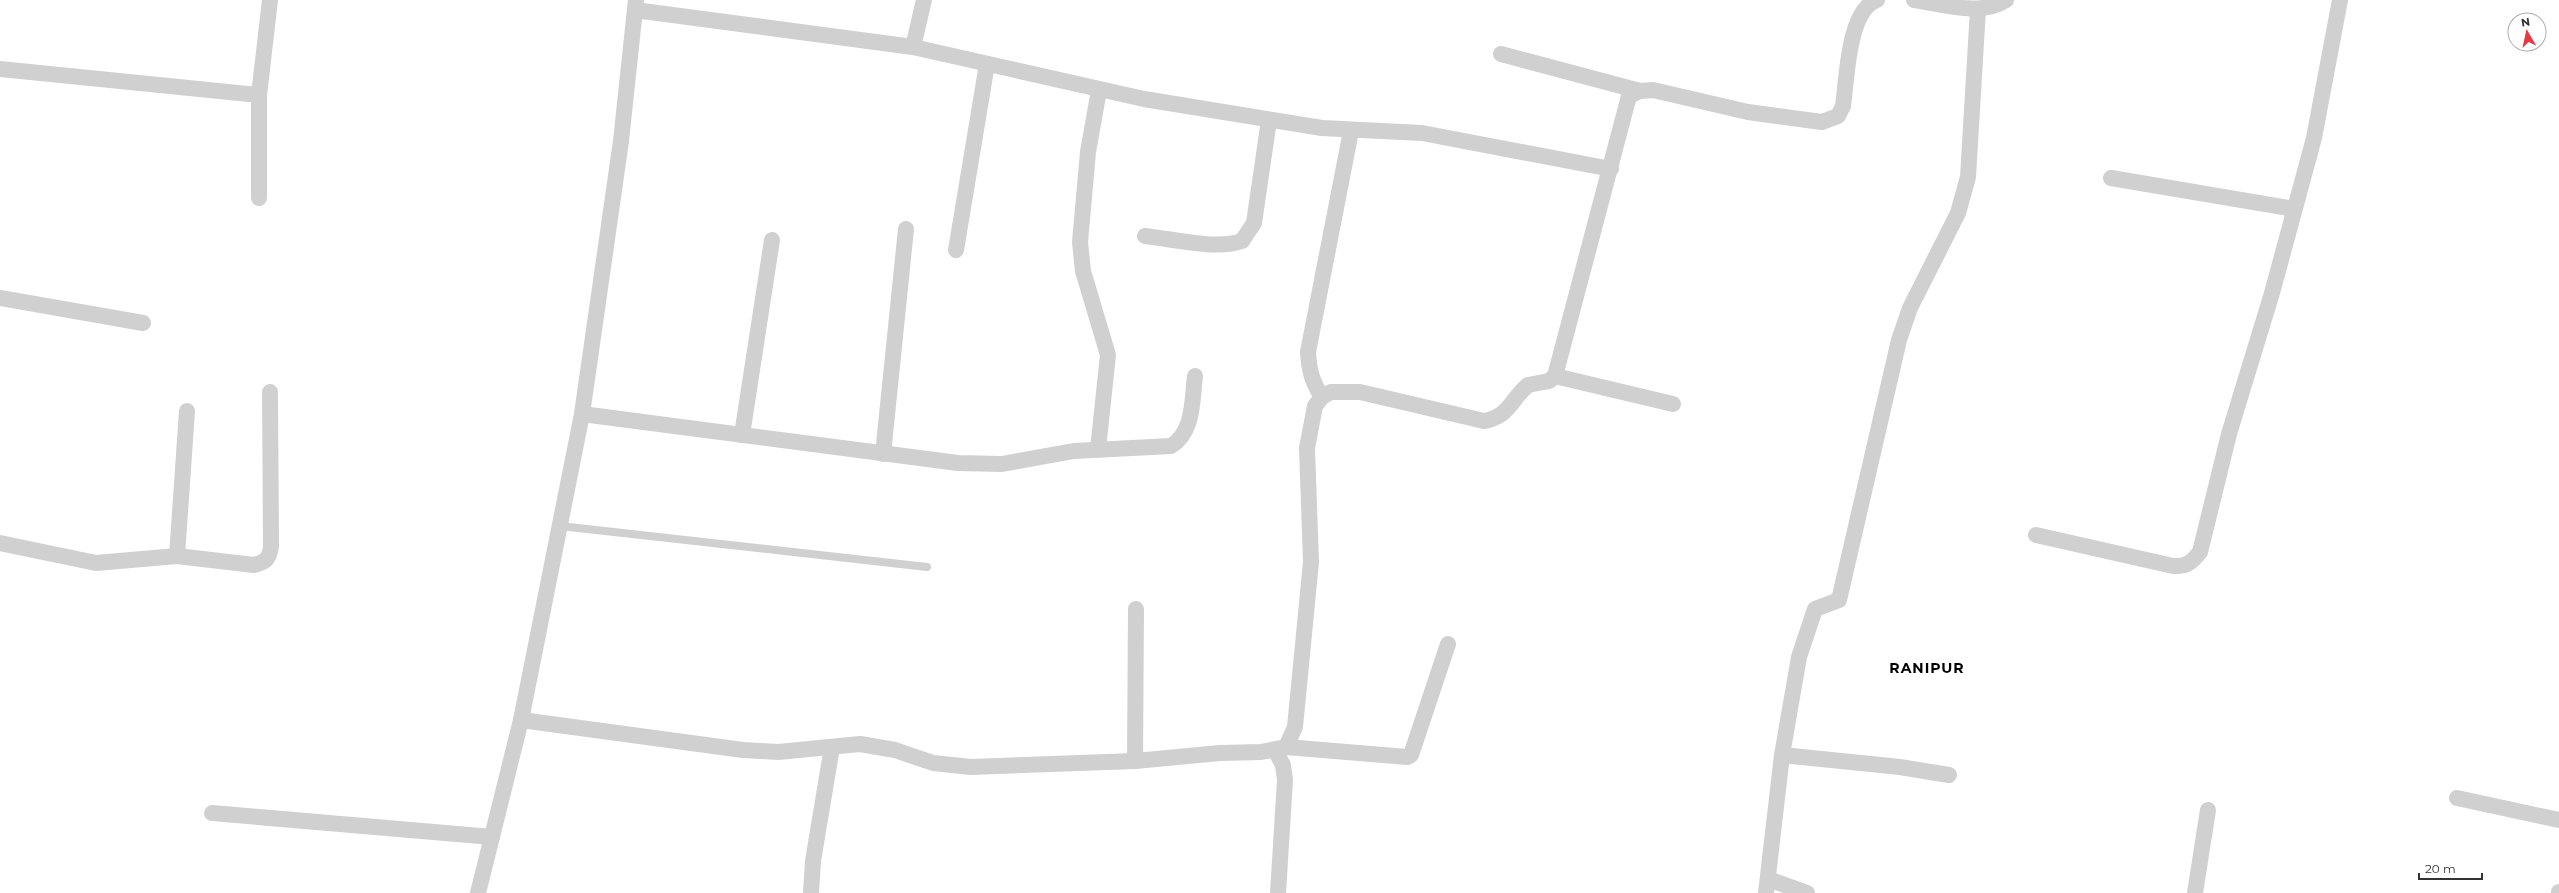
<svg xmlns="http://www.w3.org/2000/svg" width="2559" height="893" viewBox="0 0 2559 893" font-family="Montserrat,sans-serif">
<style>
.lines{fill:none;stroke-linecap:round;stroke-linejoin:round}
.service{stroke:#d0d0d0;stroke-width:8}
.minor{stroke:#d0d0d0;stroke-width:16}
.labels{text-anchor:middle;stroke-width:4;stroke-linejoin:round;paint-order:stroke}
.district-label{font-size:14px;font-weight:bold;letter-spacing:1px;fill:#000;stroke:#fff}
</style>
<rect width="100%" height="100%" fill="#fff"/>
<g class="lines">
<polyline class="service" points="560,526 927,567"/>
<g class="minor">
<path d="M1914,0C1943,4 1980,17 2006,0"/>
<polyline points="635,10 913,47 1144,99 1322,128 1422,133 1611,169"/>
<polyline points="913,47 924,0"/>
<polyline points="1501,54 1640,91"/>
<polyline points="0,69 259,95"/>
<polyline points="2111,178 2294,209"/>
<polyline points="259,198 259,95 270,0"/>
<path d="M1145,236C1173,239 1216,250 1242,241L1254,223L1269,120"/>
<polyline points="956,250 987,64"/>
<polyline points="0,298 143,323"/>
<polyline points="1555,376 1673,404"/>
<path d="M1322,397C1312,382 1309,370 1308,352L1351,131"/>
<path d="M582,414L958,463L1002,464L1074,451L1171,446C1194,432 1192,400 1195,376"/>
<polyline points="742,435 772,240"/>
<polyline points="1098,449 1108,355 1083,271 1080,242 1088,152 1099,90"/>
<polyline points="883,454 906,229"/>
<path d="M2036,535L2173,566C2187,567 2192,562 2200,552L2229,434L2272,293L2314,138L2340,0"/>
<path d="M0,543L96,563L177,556L254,565C266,562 269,559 271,547L270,392"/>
<polyline points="177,556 187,411"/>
<path d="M521,720L743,750L778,752L860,744L895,750L933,763L971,767L1135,761L1220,753L1261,752L1286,747L1295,727L1311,562L1307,448L1315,406L1322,397L1331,392H1360L1484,421C1509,417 1511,399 1528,385L1549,381L1555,376L1629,96L1640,91L1653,90L1748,112L1822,122L1838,116L1843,106C1847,78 1848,10 1877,0"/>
<polyline points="1286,747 1407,757 1411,755 1448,644"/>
<polyline points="1275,750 1283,765 1285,780 1278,893"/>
<polyline points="1782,755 1900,767 1949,775"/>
<polyline points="1135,761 1136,609"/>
<polyline points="2457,798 2559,820"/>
<polyline points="212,813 492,837"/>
<polyline points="1768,879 1807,893"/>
<polyline points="478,893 521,720 582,414 621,141 636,0"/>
<polyline points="811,893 813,861 832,747"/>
<polyline points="1766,893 1782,755 1799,657 1815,609 1839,600 1899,340 1910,308 1958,213 1968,177 1978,9"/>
<polyline points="2195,893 2208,810"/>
<polyline points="2559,893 2559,892"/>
</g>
</g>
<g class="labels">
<g class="district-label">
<text x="1927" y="673">RANIPUR</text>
</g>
</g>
<g transform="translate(2527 32) rotate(351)"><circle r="19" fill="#ffffff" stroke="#adadad"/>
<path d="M0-3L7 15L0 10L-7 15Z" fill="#e63946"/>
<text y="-6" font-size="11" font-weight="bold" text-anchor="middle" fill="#333333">N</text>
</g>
<path d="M2419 873v6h63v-6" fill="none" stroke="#333333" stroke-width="2"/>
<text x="2425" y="873" font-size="12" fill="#333333" stroke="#ffffff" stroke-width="3" paint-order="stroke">20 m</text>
</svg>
